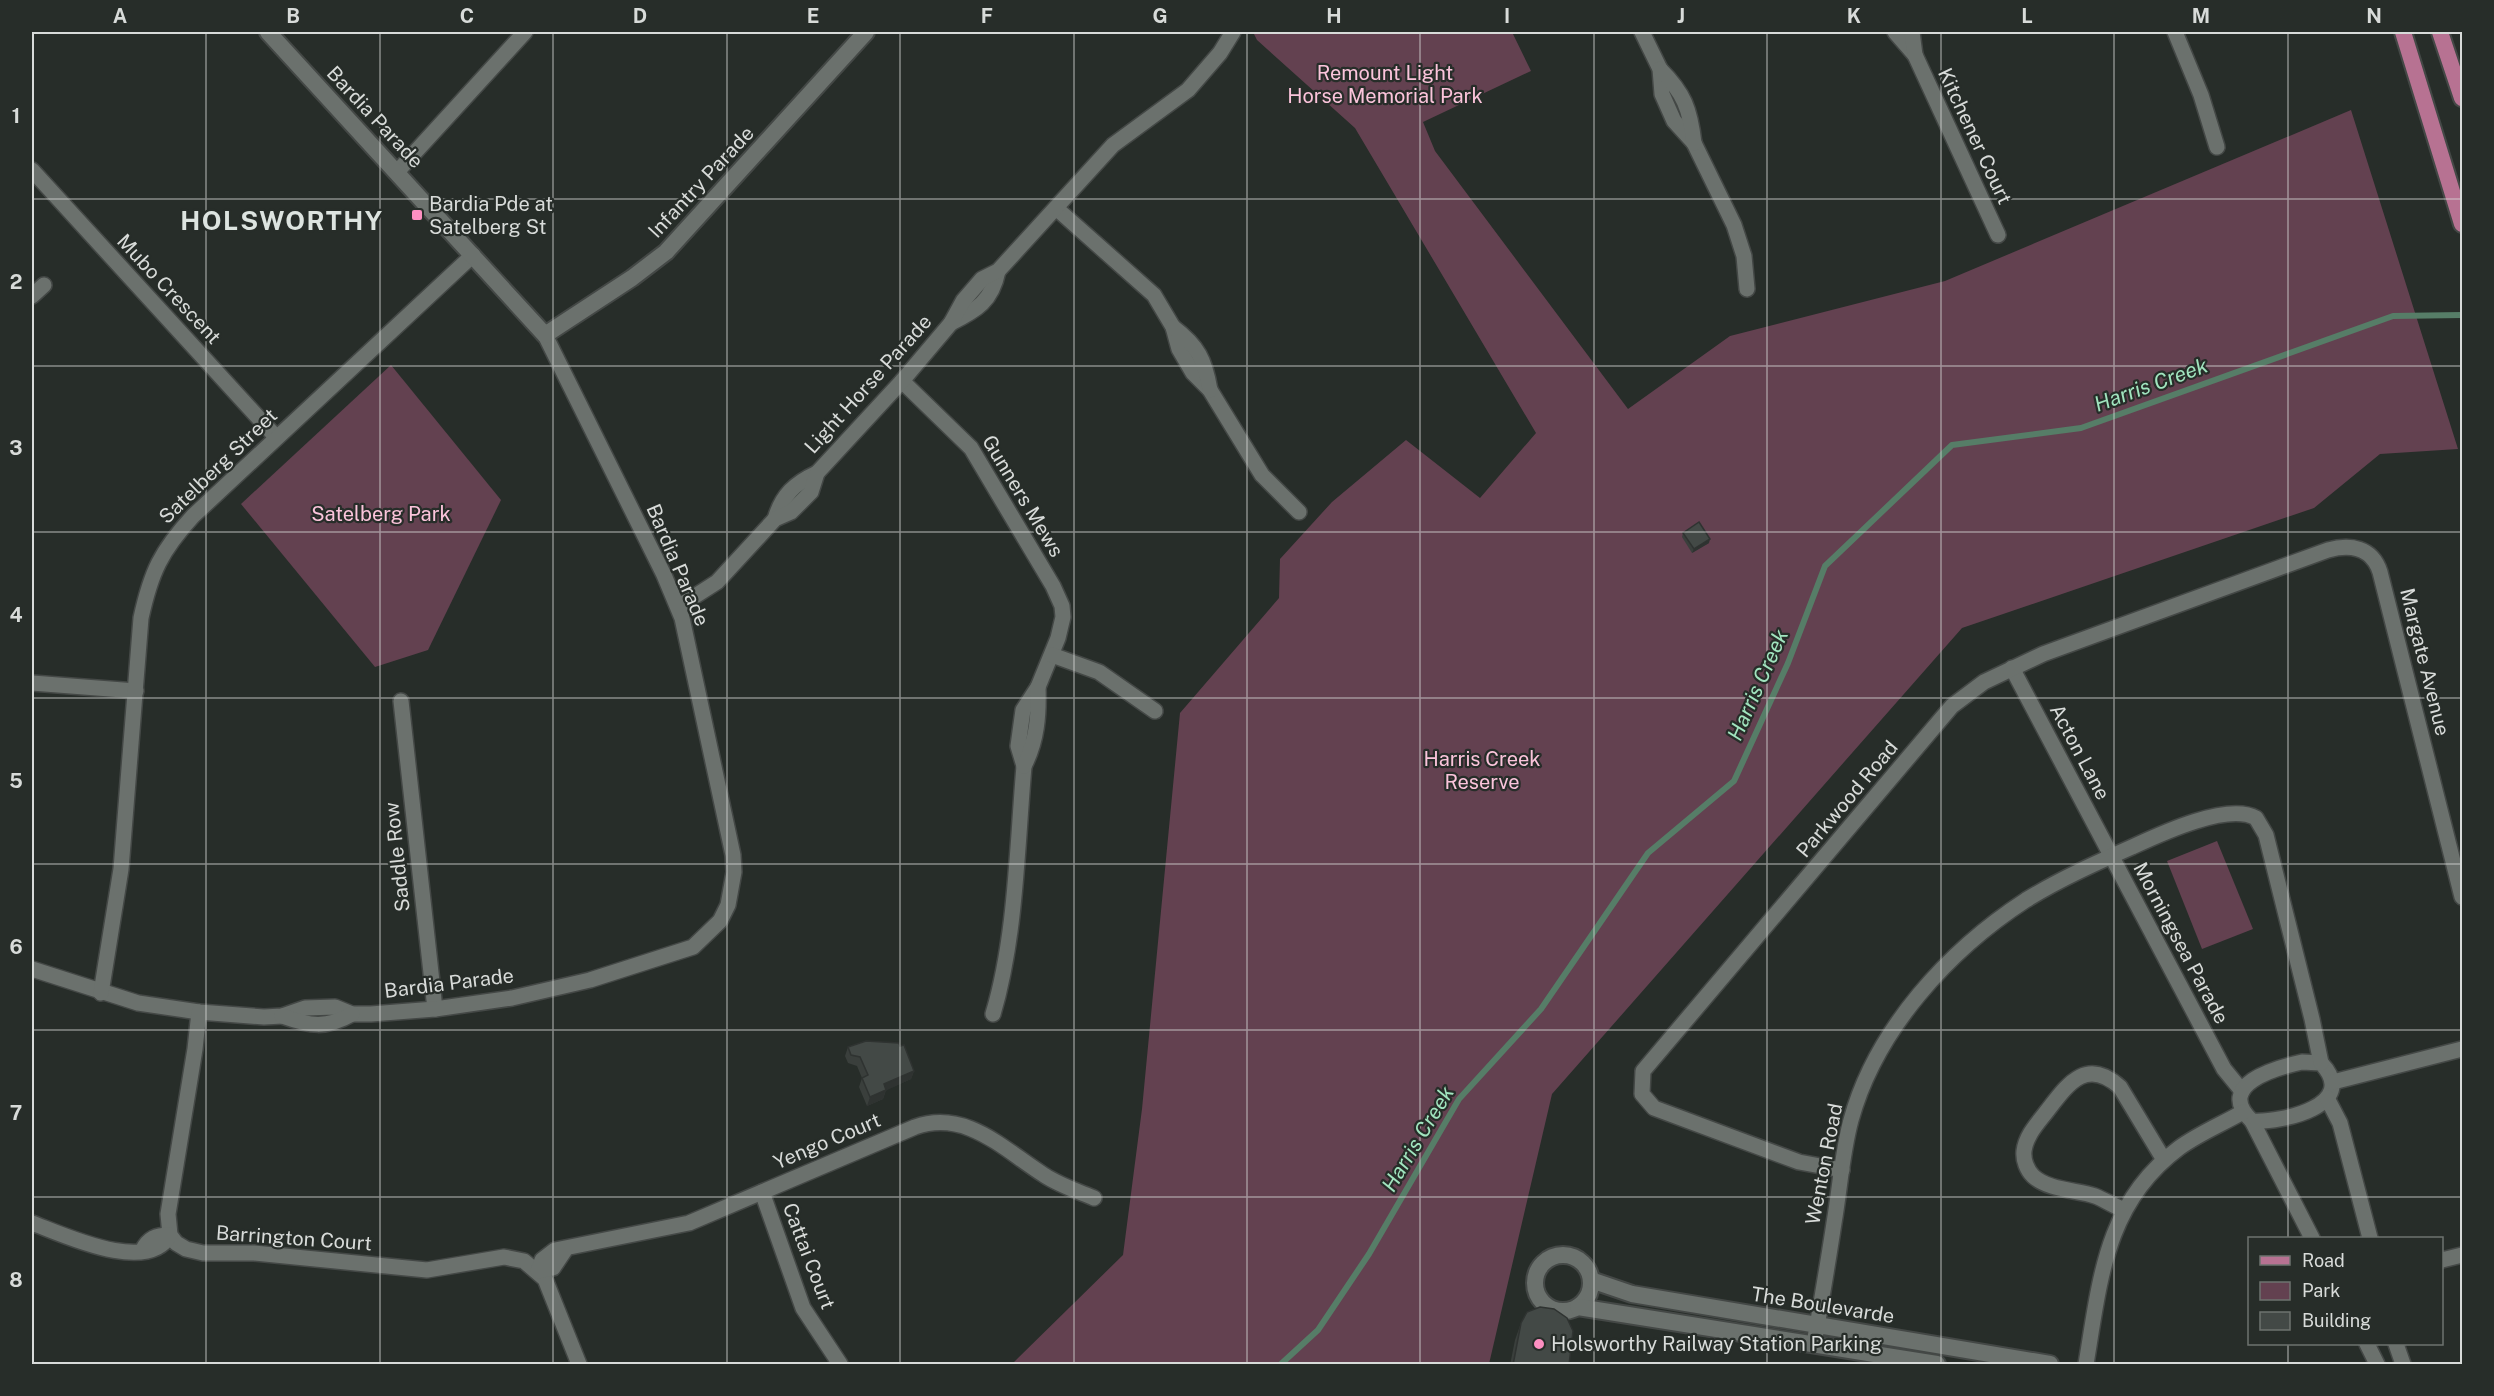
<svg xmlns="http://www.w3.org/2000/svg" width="2494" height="1396" viewBox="0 0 2494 1396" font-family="'Public Sans',sans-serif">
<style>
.green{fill:#634150}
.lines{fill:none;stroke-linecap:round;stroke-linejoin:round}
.stream{stroke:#567d67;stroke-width:6}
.minor-casing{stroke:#444846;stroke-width:18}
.tertiary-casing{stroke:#444846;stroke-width:20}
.primary-casing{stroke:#444846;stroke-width:20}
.minor{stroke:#6b716d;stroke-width:15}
.tertiary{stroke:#6b716d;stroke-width:16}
.primary{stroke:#b77292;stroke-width:16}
.wall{fill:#3a3f3c}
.shaded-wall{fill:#2f3331}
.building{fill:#434946;stroke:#2f3331;stroke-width:1.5}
.grid{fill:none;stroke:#d8dbd9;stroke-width:1.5;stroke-opacity:0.55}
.poi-dot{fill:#fd8fc1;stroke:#272d29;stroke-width:2}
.labels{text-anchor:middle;stroke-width:4.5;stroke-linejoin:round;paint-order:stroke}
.park-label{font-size:20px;fill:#fbc4db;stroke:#272d29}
.street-label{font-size:20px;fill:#d8dbd9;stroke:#272d29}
.poi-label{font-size:20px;fill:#d8dbd9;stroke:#272d29;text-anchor:start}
.water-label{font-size:21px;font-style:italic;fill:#a1e5bf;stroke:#272d29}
.district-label{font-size:26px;font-weight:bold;letter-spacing:1.5px;fill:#dde4e0;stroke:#272d29}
.neatline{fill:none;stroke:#d8dbd9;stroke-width:2}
.grid-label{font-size:20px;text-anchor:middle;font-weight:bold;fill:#d8dbd9}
</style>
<rect width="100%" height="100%" fill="#272d29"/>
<g class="green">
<polygon points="1253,32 1512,32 1531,71 1423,122 1435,151 1628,409 1730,336 1945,281 2351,110 2458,449 2380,454 2314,508 1962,628 1552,1094 1489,1364 1012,1364 1123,1255 1142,1109 1180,713 1279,598 1280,559 1332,502 1406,440 1480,498 1536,433 1355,128 1257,40"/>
<polygon points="391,365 501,500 428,650 375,667 241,504"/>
<polygon points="2217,841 2253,929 2202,949 2167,861"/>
</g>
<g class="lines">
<polyline class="stream" points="1281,1364 1318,1330 1369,1254 1459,1099 1541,1009 1648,853 1734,781 1788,663 1825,566 1952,445 2081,428 2393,316 2462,315"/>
<defs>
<g id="minor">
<polyline points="1642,32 1660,69 1662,94 1674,121 1694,143 1734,225 1744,256 1747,289"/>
<polyline points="1895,32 1915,55"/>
<polyline points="1912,32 1915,55 1998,235"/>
<polyline points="2175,32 2201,95 2217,147"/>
<path d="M1660,69C1684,93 1690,109 1694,143"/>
<polyline points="32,170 276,437"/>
<polyline points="397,172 525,32"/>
<polyline points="1056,208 1154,295 1173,327 1179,349 1193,373 1210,390 1262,475 1299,512"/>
<polyline points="32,296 44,285"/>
<path d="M951,323C977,310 992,301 998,271"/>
<path d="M1173,327C1198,346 1205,360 1210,390"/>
<path d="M902,381L971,448L1053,586L1062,606L1063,617L1058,638L1038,687L1023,710L1018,746L1024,766C1017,847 1016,937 993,1014"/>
<path d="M775,519C782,495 795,483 817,473"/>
<polyline points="678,607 717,582 775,519 791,512 811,492 817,473 902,381 951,323 963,301 982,279 998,271 1113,145 1188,90 1220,53 1233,32"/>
<polyline points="1052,655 1099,672 1155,711"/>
<polyline points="2012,668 2224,1069 2242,1091"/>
<polyline points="32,683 136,691"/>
<polyline points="401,701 435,1009"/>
<path d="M1024,766C1037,741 1039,715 1038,687"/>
<polyline points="32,969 138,1003 199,1012 264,1017 282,1016 305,1008 335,1007 352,1014 371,1014 435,1009 512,998 590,980 693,947 720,921 728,905 734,872 733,855 682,618 664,575 545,335"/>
<path d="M101,993L121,869L141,618C151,572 161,551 193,516L473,255"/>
<polyline points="199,1012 195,1049 168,1214 170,1235 176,1243 186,1249 203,1253 254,1253 427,1270 504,1257 524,1261 545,1279 579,1364"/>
<path d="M282,1016C310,1026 326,1029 352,1014"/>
<path d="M2302,1062L2321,1063C2361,1105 2282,1123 2252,1121C2214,1085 2275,1068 2302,1062Z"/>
<polyline points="2333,1082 2462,1049"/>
<polyline points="2327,1098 2340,1123 2370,1238"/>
<polyline points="2252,1121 2312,1238"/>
<path d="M1842,1170L1799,1162L1654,1108L1642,1094L1643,1071L1952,706L1984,682L2043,654L2328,550C2350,544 2372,547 2380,572L2462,897"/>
<polyline points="762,1192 803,1308 840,1364"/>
<path d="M2124,1210C2114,1206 2105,1200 2095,1196C2076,1190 2048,1190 2033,1176C2027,1170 2023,1160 2024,1151C2026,1135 2038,1123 2047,1111C2068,1084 2086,1057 2120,1087L2164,1160"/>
<path d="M32,1223C64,1235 148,1275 170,1235C156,1235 148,1238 142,1251"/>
<path d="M565,1250L553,1268L538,1271L542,1260L555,1250L689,1223L915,1127C966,1109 1003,1149 1044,1175C1059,1185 1077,1191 1094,1198"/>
<polyline points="2442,1260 2462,1255"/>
<path d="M1814,1344C1821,1303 1828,1263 1834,1223C1840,1188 1842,1153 1851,1120C1876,1029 1949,950 2026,900C2060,879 2096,863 2132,847C2160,834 2228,802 2256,818L2266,835L2312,1019L2321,1063"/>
<polyline points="2367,1344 2377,1364"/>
<polyline points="2396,1344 2403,1364"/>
<path d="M2086,1364C2100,1281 2105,1203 2179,1148C2198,1134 2222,1124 2243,1112"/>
</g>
<g id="tertiary">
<polyline points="268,32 545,335 632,278 666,252 866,32"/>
<circle cx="1563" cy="1283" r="28"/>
<polyline points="1591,1280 1632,1294 2050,1364"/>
<polyline points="1578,1307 1937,1364"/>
</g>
<g id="primary">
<polyline points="2403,32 2462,224"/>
<polyline points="2440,32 2462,98"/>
</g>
</defs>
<use href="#minor" class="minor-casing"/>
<use href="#tertiary" class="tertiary-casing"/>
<use href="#primary" class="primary-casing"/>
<use href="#minor" class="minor"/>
<use href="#tertiary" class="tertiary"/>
<use href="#primary" class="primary"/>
</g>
<g class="wall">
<polygon points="1683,533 1709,543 1692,553 1682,537"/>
<polygon points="900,1046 914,1071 911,1079 886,1090 883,1099 867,1106 859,1087 862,1078 857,1066 848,1063 845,1056 848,1047"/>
<polygon points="1521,1323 1569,1365 1510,1365 1515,1340"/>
</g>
<g class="shaded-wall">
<polygon points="1710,539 1709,543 1692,553 1694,549"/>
<polygon points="914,1071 911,1079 883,1092 886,1090 883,1099 867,1106 870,1097 884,1084"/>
</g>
<g class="building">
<polygon points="1699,522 1710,539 1694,549 1683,533"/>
<polygon points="866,1041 899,1043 900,1046 904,1045 914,1071 884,1084 886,1090 870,1097 862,1078 868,1075 860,1057 851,1055 848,1047"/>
<polygon points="1540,1307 1554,1309 1567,1318 1573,1331 1569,1365 1513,1365 1521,1323 1527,1312"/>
</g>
<path class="grid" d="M206,32V1364M380,32V1364M553,32V1364M727,32V1364M900,32V1364M1074,32V1364M1247,32V1364M1420,32V1364M1594,32V1364M1767,32V1364M1941,32V1364M2114,32V1364M2288,32V1238M32,199H2462M32,366H2462M32,532H2462M32,698H2462M32,864H2462M32,1030H2462M32,1197H2462M2288,1344V1364"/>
<g class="poi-dot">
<rect x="411" y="209" width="12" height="12" rx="3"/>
<circle cx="1539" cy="1344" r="6"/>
</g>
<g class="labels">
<g class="park-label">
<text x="1385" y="80">Remount Light<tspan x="1385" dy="23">Horse Memorial Park</tspan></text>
<text x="381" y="521">Satelberg Park</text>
<text x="1482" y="766">Harris Creek<tspan x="1482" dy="23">Reserve</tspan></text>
</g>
<g class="street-label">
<text transform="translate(375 117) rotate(47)" y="7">Bardia Parade</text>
<text transform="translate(1975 136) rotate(65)" y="7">Kitchener Court</text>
<text transform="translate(701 182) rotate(-47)" y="7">Infantry Parade</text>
<text transform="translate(169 289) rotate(47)" y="7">Mubo Crescent</text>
<text transform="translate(868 384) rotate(-48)" y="7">Light Horse Parade</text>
<text transform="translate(218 466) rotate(-44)" y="7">Satelberg Street</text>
<text transform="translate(1023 496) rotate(59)" y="7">Gunners Mews</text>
<text transform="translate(678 565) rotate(67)" y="7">Bardia Parade</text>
<text transform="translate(2425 662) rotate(76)" y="7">Margate Avenue</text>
<text transform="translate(2080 752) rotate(62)" y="7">Acton Lane</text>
<text transform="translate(1847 799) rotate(-50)" y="7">Parkwood Road</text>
<text transform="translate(397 857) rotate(-96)" y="7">Saddle Row</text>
<text transform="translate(2181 943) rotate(62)" y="7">Morningsea Parade</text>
<text transform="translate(449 983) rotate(-7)" y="7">Bardia Parade</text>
<text transform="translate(827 1141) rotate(-23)" y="7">Yengo Court</text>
<text transform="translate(1824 1164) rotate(-79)" y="7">Wenton Road</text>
<text transform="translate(294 1238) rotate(4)" y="7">Barrington Court</text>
<text transform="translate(809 1256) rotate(69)" y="7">Cattai Court</text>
<text transform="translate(1823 1305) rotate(9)" y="7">The Boulevarde</text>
</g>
<g class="poi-label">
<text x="429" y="211">Bardia Pde at<tspan x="429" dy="23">Satelberg St</tspan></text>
<text x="1551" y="1351">Holsworthy Railway Station Parking</text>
</g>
<g class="water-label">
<text transform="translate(2151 385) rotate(-20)" y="7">Harris Creek</text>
<text transform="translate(1758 685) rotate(-66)" y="7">Harris Creek</text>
<text transform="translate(1418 1139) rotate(-59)" y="7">Harris Creek</text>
</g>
<g class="district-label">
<text x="282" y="230">HOLSWORTHY</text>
</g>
</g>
<rect width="2494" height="1396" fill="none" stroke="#272d29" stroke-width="66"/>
<rect x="2248" y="1237" width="195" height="108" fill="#272d29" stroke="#6e736f" stroke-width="1.5"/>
<rect x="2260" y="1256" width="30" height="9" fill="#b77292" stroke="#6e736f" stroke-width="1.5"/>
<text x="2302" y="1267" font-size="18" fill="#d8dbd9">Road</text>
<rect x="2260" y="1282" width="30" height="18" fill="#634150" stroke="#6e736f" stroke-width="1.5"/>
<text x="2302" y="1297" font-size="18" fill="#d8dbd9">Park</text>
<rect x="2260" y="1312" width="30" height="18" fill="#434946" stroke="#6e736f" stroke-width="1.5"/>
<text x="2302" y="1327" font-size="18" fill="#d8dbd9">Building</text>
<rect x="33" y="33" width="2428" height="1330" class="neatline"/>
<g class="grid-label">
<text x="120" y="23">A</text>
<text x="293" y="23">B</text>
<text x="467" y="23">C</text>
<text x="640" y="23">D</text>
<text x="813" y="23">E</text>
<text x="987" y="23">F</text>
<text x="1160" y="23">G</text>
<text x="1334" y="23">H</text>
<text x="1507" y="23">I</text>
<text x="1681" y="23">J</text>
<text x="1854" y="23">K</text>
<text x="2027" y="23">L</text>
<text x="2201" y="23">M</text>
<text x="2374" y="23">N</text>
<text x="16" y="123">1</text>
<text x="16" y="289">2</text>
<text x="16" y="455">3</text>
<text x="16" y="622">4</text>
<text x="16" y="788">5</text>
<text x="16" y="954">6</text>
<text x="16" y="1120">7</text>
<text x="16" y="1287">8</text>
</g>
</svg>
